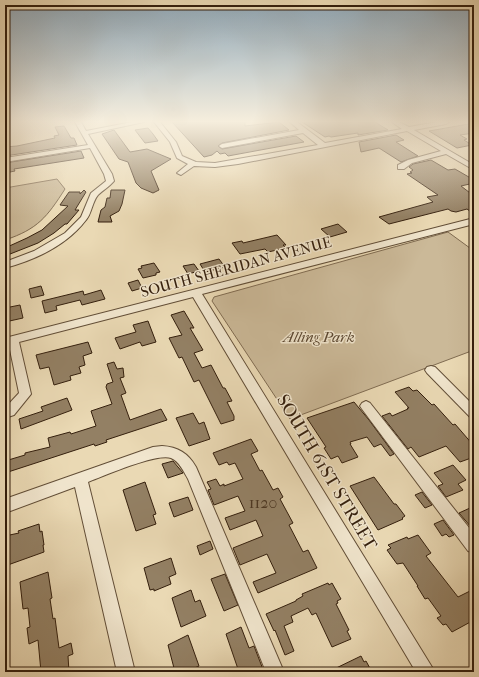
<svg xmlns="http://www.w3.org/2000/svg" width="479" height="677" viewBox="0 0 479 677" font-family="'IM FELL French Canon',serif">
<style>
.green{fill:#cbb998;stroke:#806c52}
.building{fill:#938064;stroke:#341f0d}
.lines{fill:none;stroke-linecap:round;stroke-linejoin:round}
.minor-casing{stroke:#624e37;stroke-width:2}
.minor{fill:#f1e6ce;fill-rule:evenodd}
.labels{text-anchor:middle;stroke-width:3;stroke-linejoin:round;paint-order:stroke}
.street-label{font-size:15px;fill:#341f0d;stroke:#f1e6ce}
.park-label{font-size:15px;font-style:italic;fill:#5a4630;stroke:#f1e6ce}
.near-number-label{font-size:16px;fill:#4c3723}
.near-street-label{font-size:18px;fill:#341f0d;stroke:#f1e6ce}
</style>
<rect width="100%" height="100%" fill="#ead9b4"/>
<filter id="stains"><feTurbulence type="fractalNoise" baseFrequency=".005" numOctaves="4"/><feColorMatrix values="0 0 0 0 .2 0 0 0 0 .09 0 0 0 0 .02 0 0 0 .5 -.17"/></filter>
<radialGradient id="worn" r=".72"><stop offset=".6" stop-color="#630" stop-opacity="0"/><stop offset="1" stop-color="#630" stop-opacity=".3"/></radialGradient>
<g class="green">
<path d="M57,179L65,189C47,217 38,229 5,240V188Z"/>
<polygon points="448,232 474,251 474,350 290,419 212,301 214,297"/>
</g>
<g class="building">
<polygon points="172,122 245,122 245,126 279,122 289,130 222,143 218,146 222,149 296,136 304,142 228,156 225,153 220,154 217,151 212,155 204,157"/>
<polygon points="302,122 375,122 388,130 358,135 358,133 331,137 329,136 325,137"/>
<polygon points="474,123 474,133 460,135 467,139 464,140 472,145 457,148 429,131"/>
<polygon points="64,126 71,138 74,138 77,145 5,156 5,147 17,146 55,138 54,136 59,135 55,127"/>
<polygon points="148,128 153,134 158,141 145,143 135,130"/>
<polygon points="114,130 130,152 147,149 171,159 151,171 159,190 153,193 141,188 136,183 128,162 119,159 102,134"/>
<polygon points="396,135 404,140 396,142 418,156 401,162 379,148 361,152 359,142"/>
<polygon points="81,151 84,158 14,169 15,171 5,173 5,163"/>
<polygon points="431,160 448,170 455,169 474,180 474,183 461,186 474,196 474,214 467,209 456,212 451,211 448,209 389,224 379,217 433,202 427,197 438,195 407,174 412,173 410,172 413,170 409,167 413,164"/>
<polygon points="84,190 86,192 75,210 79,210 67,224 65,224 54,233 38,243 5,256 5,248 27,238 42,230 68,206 60,205 69,192 80,192 80,194"/>
<polygon points="111,190 125,190 122,204 119,211 110,216 112,222 98,222 101,210 105,207 107,198 110,198"/>
<polygon points="338,224 347,232 330,237 321,229"/>
<polygon points="277,235 286,245 283,245 286,248 268,252 265,249 240,254 232,243 242,241 243,243"/>
<polygon points="219,259 225,267 205,272 200,264"/>
<polygon points="154,263 160,272 156,273 156,275 143,278 138,269 142,268 141,266"/>
<polygon points="194,264 199,271 188,274 183,266"/>
<polygon points="138,280 142,288 132,291 128,283"/>
<polygon points="41,286 44,295 31,298 29,289"/>
<polygon points="101,290 105,299 82,305 80,300 56,306 57,310 45,313 42,301 83,291 84,295"/>
<polygon points="20,305 23,318 5,322 5,308"/>
<polygon points="184,311 194,328 190,328 203,350 194,353 202,368 211,365 223,388 225,388 232,401 227,402 234,416 234,420 221,424 199,380 194,382 182,357 179,358 169,338 182,335 171,315"/>
<polygon points="148,321 156,342 142,346 140,342 120,349 115,338 136,332 133,325"/>
<polygon points="88,342 92,353 83,356 85,365 79,367 81,373 70,376 71,380 54,385 49,367 40,369 36,355"/>
<polygon points="114,362 117,369 123,368 124,377 120,378 126,393 121,395 130,420 161,409 167,420 106,440 107,442 95,446 94,444 5,473 5,461 25,455 25,453 50,447 48,438 70,432 71,434 96,426 91,411 112,404 106,387 107,384 113,382 107,364"/>
<polygon points="409,387 413,391 417,390 432,405 434,404 453,425 455,424 474,446 474,457 460,462 446,446 419,457 411,447 408,449 382,416 390,413 392,416 408,409 407,408 409,408 395,392"/>
<polygon points="67,398 72,410 21,429 19,419 43,411 41,407"/>
<polygon points="354,402 369,420 394,454 390,456 381,444 374,447 367,437 350,442 351,444 350,444 358,457 342,463 338,456 331,459 324,448 326,447 307,418"/>
<polygon points="193,413 199,424 204,422 210,439 189,446 176,418"/>
<polygon points="251,439 258,451 251,454 260,471 262,470 273,490 278,488 283,497 280,499 293,523 289,525 303,552 308,550 317,568 258,593 253,582 276,573 267,554 240,565 233,548 263,536 256,520 230,530 225,518 245,511 238,496 214,505 208,490 211,489 207,482 216,479 220,486 224,484 224,486 243,479 235,463 229,465 227,462 219,465 213,453"/>
<polygon points="173,461 183,473 168,478 162,464"/>
<polygon points="453,465 466,480 458,484 463,490 446,497 438,486 443,484 434,473"/>
<polygon points="374,477 394,504 396,504 405,516 402,518 403,519 378,530 350,486"/>
<polygon points="145,482 156,514 153,515 156,524 136,531 123,490"/>
<polygon points="422,492 432,505 425,508 415,495"/>
<polygon points="188,497 193,510 174,517 169,503"/>
<polygon points="470,508 474,513 474,526 471,527 459,513"/>
<polygon points="443,520 454,535 449,537 446,534 442,536 434,524"/>
<polygon points="39,524 40,532 42,531 44,545 43,545 44,552 5,566 5,536 19,533 18,531"/>
<polygon points="418,535 431,553 426,556 458,597 474,589 474,620 452,632 446,624 443,625 437,618 441,616 428,598 425,599 417,586 418,586 403,563 397,564 387,550 391,548 388,545 407,537 408,539"/>
<polygon points="210,541 213,549 200,555 197,546"/>
<polygon points="171,558 176,574 169,577 171,584 154,591 154,589 150,590 144,568"/>
<polygon points="48,572 52,598 50,599 53,619 55,618 59,648 71,643 73,654 68,656 69,672 41,672 38,640 29,644 27,628 30,627 28,608 23,609 20,582"/>
<polygon points="225,574 238,605 224,611 211,579"/>
<polygon points="328,583 329,585 332,583 341,599 337,601 338,603 336,604 349,630 347,631 351,639 332,647 316,613 312,615 308,608 291,616 293,622 284,626 294,651 285,655 275,630 274,631 266,614 296,601 296,600 303,596 302,594"/>
<polygon points="191,590 195,602 200,600 206,616 181,627 172,598"/>
<polygon points="241,627 249,648 254,646 264,672 239,672 226,634"/>
<polygon points="188,635 199,666 186,672 175,672 168,645"/>
<polygon points="361,656 364,662 366,661 372,672 328,672"/>
</g>
<g class="lines">
<defs>
<g id="minor">
<path d="M75,122H81L86,131L132,122H144L88,134L112,174L114,181C109,187 103,190 98,195C92,202 92,213 86,220C67,245 35,260 5,268V262L34,251L65,233L81,217L91,193L106,181L104,174L90,148L5,162V158L88,145Z"/>
<polygon points="154,122 160,122 176,142 182,156 196,162 215,163 318,145 303,133 222,148 219,146 222,144 299,130 290,122 297,122 325,143 402,129 392,122 399,122 409,127 437,122 449,122 446,124 414,130 474,165 474,170 446,154 412,163 404,169 398,169 398,165 408,160 441,151 407,131 238,164 215,167 194,166 181,175 177,173 188,164 177,158 170,142"/>
<polygon points="474,218 474,224 202,294 435,672 416,672 193,297 19,342 31,394 14,415 5,418 5,408 19,393 9,345 5,346 5,338"/>
<polygon points="431,366 435,367 474,406 474,419 470,417 427,373 425,370 427,367"/>
<polygon points="366,401 370,403 474,534 474,553 468,551 362,409 360,406 362,403"/>
<path d="M162,446C178,447 188,453 196,467L284,672H266L188,479C184,472 179,461 171,458C156,453 104,476 88,482L135,672H117L75,487L5,513V499L153,447Z"/>
</g>
</defs>
<use href="#minor" class="minor-casing"/>
<use href="#minor" class="minor"/>
</g>
<linearGradient id="sky" x2="0" y2="1"><stop stop-color="#90aabc"/><stop offset="0.56" stop-color="#f6eedd"/><stop offset="1" stop-color="#f6eedd" stop-opacity="0"/></linearGradient>
<rect width="479" height="217" fill="url(#sky)"/>
<g class="labels">
<g class="street-label">
<text transform="translate(236 267) rotate(-15)" y="5">SOUTH SHERIDAN AVENUE</text>
</g>
<g class="park-label">
<text x="319" y="342">Alling Park</text>
</g>
<g class="near-number-label">
<text x="263" y="508">1120</text>
</g>
<g class="near-street-label">
<text transform="translate(327 472) rotate(59)" y="6">SOUTH 61ST STREET</text>
</g>
</g>
<rect width="479" height="677" fill="none" stroke="#ead9b4" stroke-width="20"/>
<rect x="6" y="6" width="467" height="665" fill="none" stroke="#341f0d" stroke-width="2"/>
<rect x="10" y="10" width="459" height="657" fill="none" stroke="#341f0d"/>
<rect width="100%" height="100%" filter="url(#stains)"/>
<rect width="100%" height="100%" fill="url(#worn)"/>
</svg>
